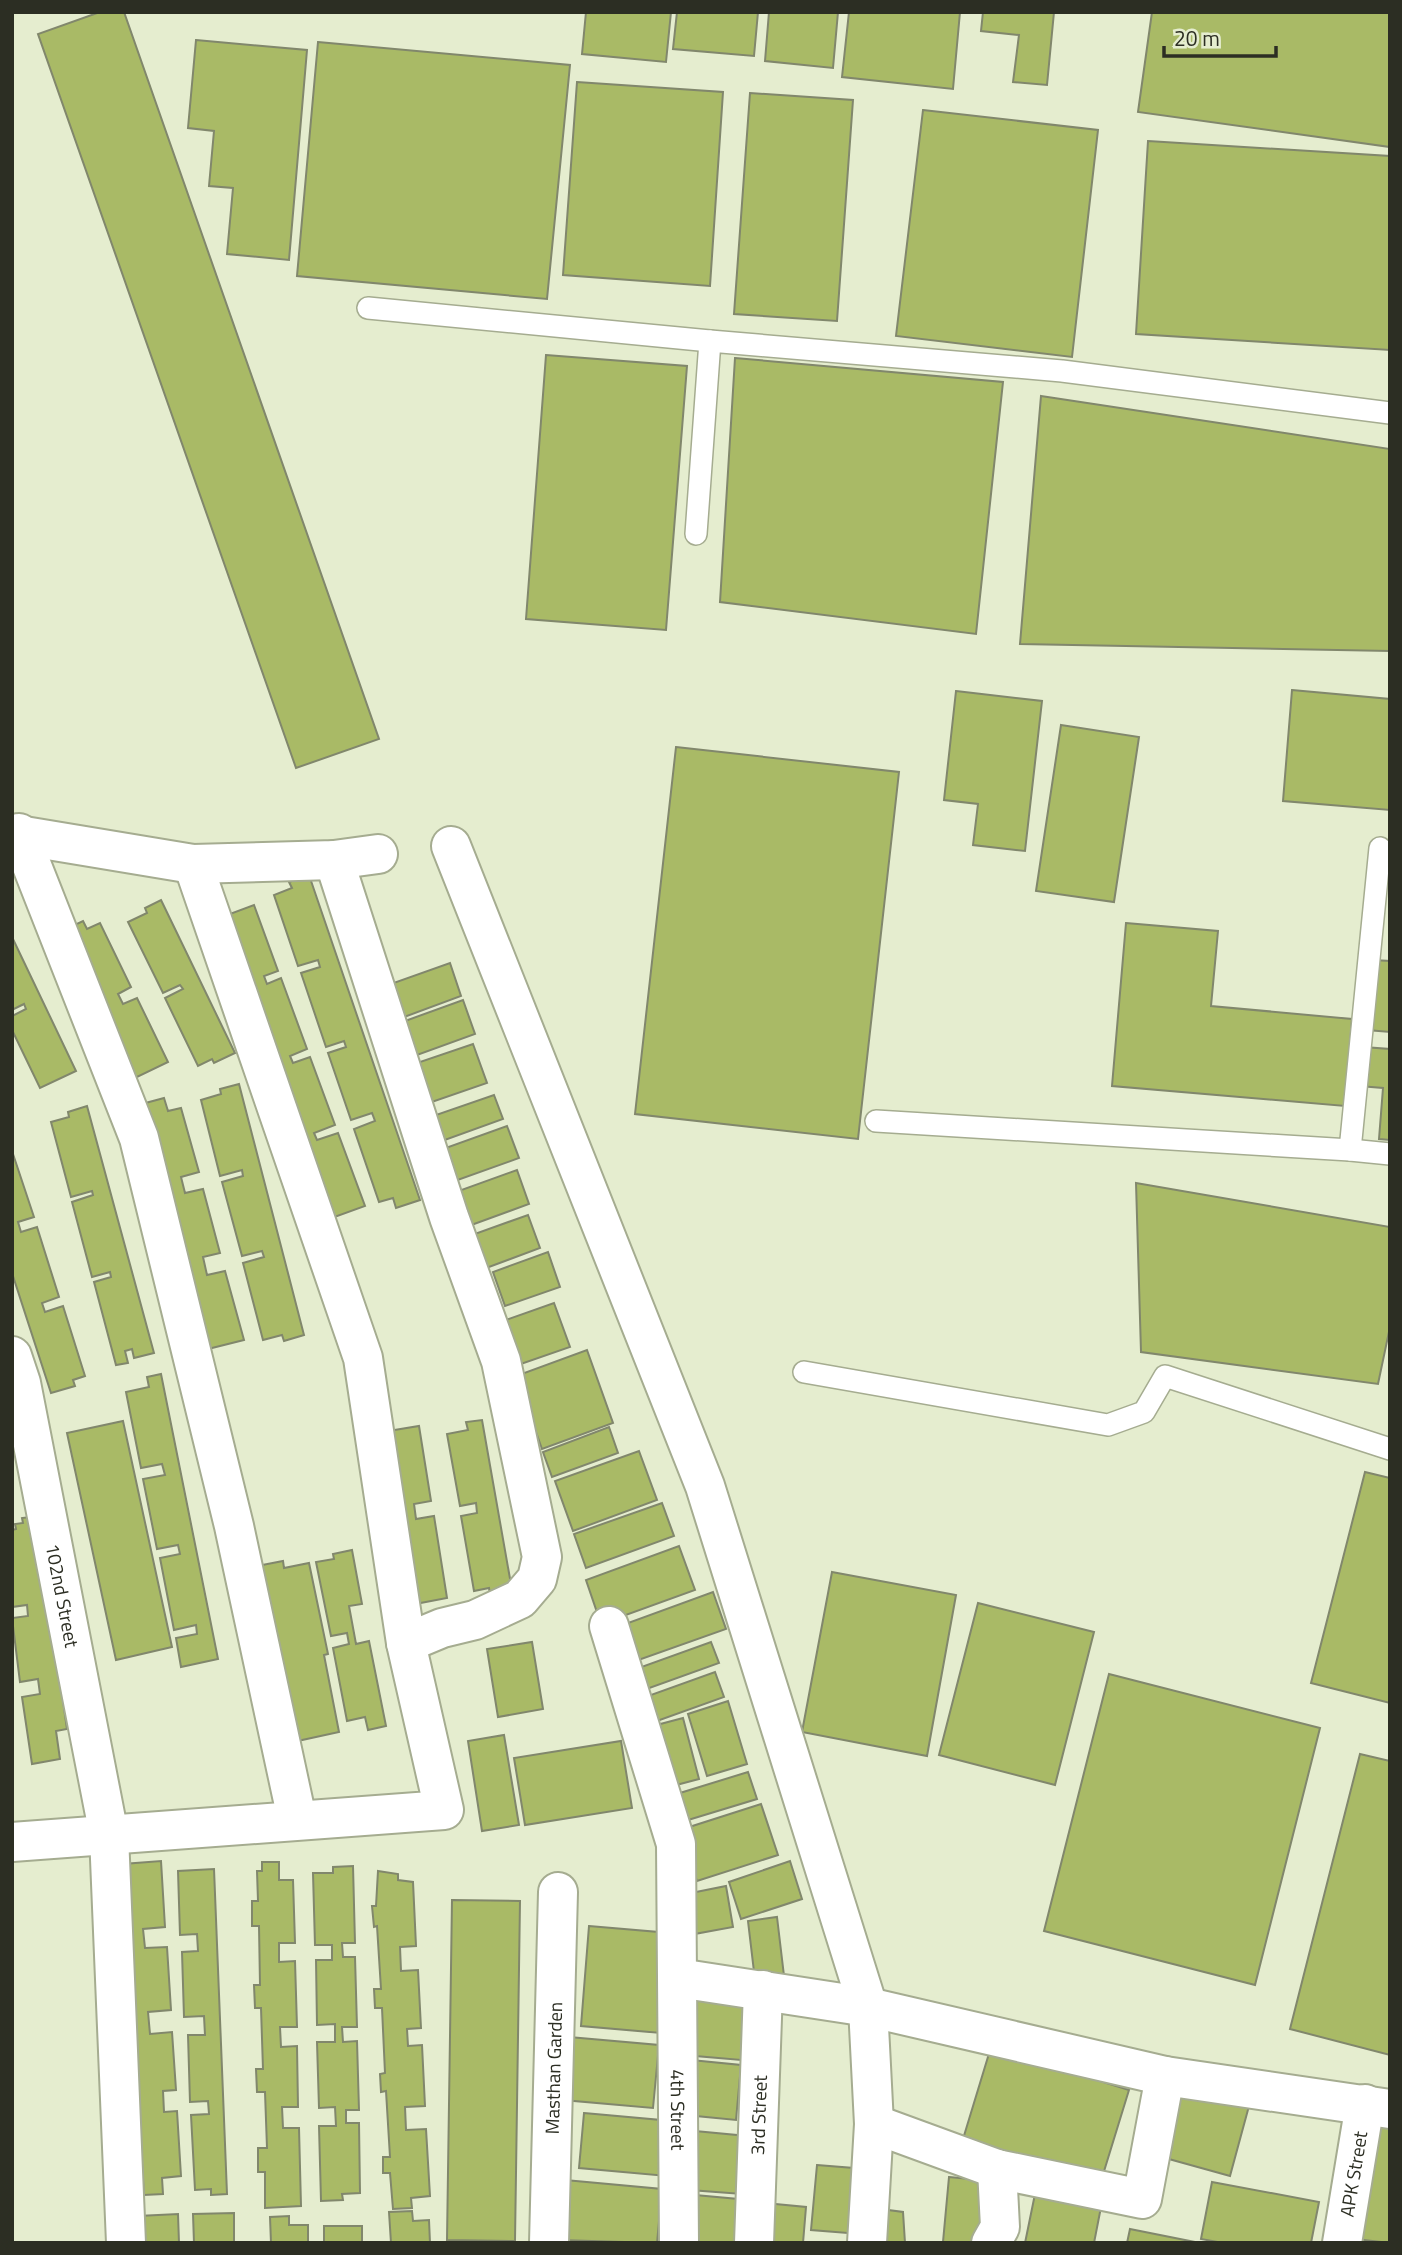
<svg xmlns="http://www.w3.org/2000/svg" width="1402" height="2255" viewBox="0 0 1402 2255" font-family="'Titillium Web',sans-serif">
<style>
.building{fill:#a9ba66;stroke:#81876c;stroke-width:2}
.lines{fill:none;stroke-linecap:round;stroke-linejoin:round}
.lane-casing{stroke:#a5ac90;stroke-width:24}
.street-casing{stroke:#a5ac90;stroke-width:42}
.lane{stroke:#fff;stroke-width:21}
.street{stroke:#fff;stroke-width:38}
.labels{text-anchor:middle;stroke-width:6;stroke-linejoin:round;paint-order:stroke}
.street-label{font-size:19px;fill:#2c2e23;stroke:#e5edcf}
</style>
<rect width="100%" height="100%" fill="#e5edcf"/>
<g class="building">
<polygon points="100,12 124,12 379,739 296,768 38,34"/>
<polygon points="586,12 671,12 666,62 582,54"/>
<polygon points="677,12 758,12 754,56 673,49"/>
<polygon points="769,12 838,12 833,68 765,61"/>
<polygon points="849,12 960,12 953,89 842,77"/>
<polygon points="983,12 1054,12 1047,85 1013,82 1019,35 981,31"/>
<polygon points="1152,12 1390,12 1390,147 1138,112"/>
<polygon points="196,40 307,50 289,260 227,254 233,188 209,186 214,131 188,128"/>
<polygon points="318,42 570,65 547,299 297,276"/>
<polygon points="577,82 723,92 710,286 563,275"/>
<polygon points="750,93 853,100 837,321 734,314"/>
<polygon points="923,110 1098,130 1072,357 896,336"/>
<polygon points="1148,141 1390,156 1390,350 1136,334"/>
<polygon points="546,355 687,366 666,630 526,619"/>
<polygon points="735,358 1003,382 976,634 720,602"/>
<polygon points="1041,396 1390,449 1390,651 1020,644"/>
<polygon points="1292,690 1390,699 1390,810 1283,801"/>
<polygon points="956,691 1042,701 1025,851 973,845 978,804 944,800"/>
<polygon points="1061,725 1139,737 1114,902 1036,891"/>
<polygon points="676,747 899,772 858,1139 635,1114"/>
<polygon points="309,875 420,1200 396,1208 393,1198 379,1202 354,1129 375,1121 372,1113 351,1120 328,1053 346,1047 344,1041 326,1047 301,973 320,967 318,960 298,966 274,895 292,888 289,882"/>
<polygon points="161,900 235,1053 214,1063 212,1059 198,1066 165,998 183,989 180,985 163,993 128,922 147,913 145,908"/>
<polygon points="254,905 278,971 264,976 267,984 281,978 307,1049 290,1056 293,1063 310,1057 335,1125 314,1133 317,1140 338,1133 365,1206 329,1219 219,918"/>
<polygon points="83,921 87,929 100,923 131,987 118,994 123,1004 137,998 168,1062 135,1078 64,930"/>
<polygon points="1126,923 1218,931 1211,1006 1352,1019 1350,1046 1390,1049 1390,1140 1379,1139 1383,1088 1347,1085 1345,1106 1112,1086"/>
<polygon points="12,937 76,1071 40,1088 12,1030 12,1016 26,1009 24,1004 12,1010"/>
<polygon points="1373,960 1390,961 1390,1032 1367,1030"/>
<polygon points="450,963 461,996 396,1020 385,986"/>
<polygon points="463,1000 475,1034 406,1059 394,1025"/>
<polygon points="473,1044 487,1083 426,1104 411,1065"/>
<polygon points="239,1084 304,1335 284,1341 282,1335 263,1340 243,1263 264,1257 262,1251 242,1256 222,1182 243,1176 242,1170 220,1176 201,1100 221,1094 220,1089"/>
<polygon points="494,1095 503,1119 442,1141 433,1116"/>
<polygon points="164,1098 168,1111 181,1108 199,1172 181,1177 185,1193 203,1189 220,1253 203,1257 207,1275 225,1271 244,1340 204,1350 138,1105"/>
<polygon points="87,1106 154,1353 134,1358 132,1349 125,1351 128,1363 116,1365 94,1282 111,1277 110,1272 92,1277 72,1202 93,1195 92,1191 71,1197 51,1122 69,1117 68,1112"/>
<polygon points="507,1126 519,1158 452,1182 440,1150"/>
<polygon points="12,1151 34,1217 18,1222 21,1232 37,1227 59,1297 42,1303 45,1312 63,1306 85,1376 73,1380 75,1386 51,1393 12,1273"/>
<polygon points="517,1170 529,1204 466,1227 453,1193"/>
<polygon points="1136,1183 1390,1227 1390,1327 1378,1384 1141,1352"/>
<polygon points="528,1215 540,1248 481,1270 469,1236"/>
<polygon points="548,1252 560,1287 505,1306 493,1272"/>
<polygon points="554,1303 570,1347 518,1365 503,1321"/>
<polygon points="587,1350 613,1423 542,1449 516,1376"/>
<polygon points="161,1374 218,1659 181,1667 176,1638 197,1634 196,1625 174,1630 160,1558 180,1554 178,1545 157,1549 143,1479 165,1475 162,1464 141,1468 126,1392 149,1387 147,1377"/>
<polygon points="482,1420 512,1590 490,1594 489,1588 474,1591 461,1516 477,1513 476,1503 460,1506 447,1434 468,1430 466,1422"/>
<polygon points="123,1421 172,1647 116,1660 67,1433"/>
<polygon points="419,1426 431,1501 414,1504 416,1519 434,1516 447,1598 410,1605 382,1432"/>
<polygon points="609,1427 618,1453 552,1477 543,1452"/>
<polygon points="639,1451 657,1500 573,1531 555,1481"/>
<polygon points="1365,1472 1390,1478 1390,1703 1311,1683"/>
<polygon points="662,1503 674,1536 586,1568 574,1534"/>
<polygon points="37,1516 67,1729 56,1731 60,1759 32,1764 22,1697 40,1694 38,1679 20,1682 12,1618 28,1616 27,1605 12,1607 12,1530 16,1529 15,1524 23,1523 22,1518"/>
<polygon points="679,1546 695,1590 601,1624 586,1580"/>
<polygon points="352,1550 362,1604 349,1606 356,1644 369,1641 386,1726 368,1730 365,1717 347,1721 333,1648 349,1644 347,1633 331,1636 316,1562 334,1559 333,1554"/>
<polygon points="283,1561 284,1568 309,1563 328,1654 324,1655 339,1732 293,1742 257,1566"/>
<polygon points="832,1572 956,1595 927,1756 802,1732"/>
<polygon points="713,1592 726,1629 630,1663 617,1627"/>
<polygon points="978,1603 1094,1632 1055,1785 939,1755"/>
<polygon points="532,1642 543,1709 498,1717 487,1649"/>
<polygon points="711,1642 719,1663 641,1691 633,1670"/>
<polygon points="715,1672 724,1697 657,1721 648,1696"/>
<polygon points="1109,1674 1320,1728 1255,1985 1044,1931"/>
<polygon points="728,1701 747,1764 707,1776 688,1714"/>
<polygon points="683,1718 699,1779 665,1788 649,1727"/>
<polygon points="504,1735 519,1825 482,1831 468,1741"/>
<polygon points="621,1741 632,1808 525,1825 514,1758"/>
<polygon points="1360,1754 1390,1761 1390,2055 1290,2029"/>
<polygon points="748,1772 757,1799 675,1824 667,1797"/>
<polygon points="761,1804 778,1855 697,1881 680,1830"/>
<polygon points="161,1861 165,1927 143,1929 145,1948 167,1947 171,2010 148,2012 150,2034 172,2032 176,2090 163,2091 164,2112 177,2111 181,2176 162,2178 163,2194 144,2195 123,1864"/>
<polygon points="790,1861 802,1899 741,1919 729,1882"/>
<polygon points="262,1862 279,1862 279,1880 293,1880 295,1943 279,1943 279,1962 295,1961 297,2027 280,2027 281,2047 297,2046 298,2107 282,2107 283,2128 299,2128 301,2206 265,2208 265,2172 258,2172 258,2148 267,2148 265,2092 257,2092 256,2069 263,2069 261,2008 255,2008 254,1985 260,1985 259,1926 252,1926 252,1901 258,1901 257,1871 262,1871"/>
<polygon points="353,1866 355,1943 342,1943 343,1957 355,1957 357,2027 342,2027 343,2042 357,2041 359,2110 346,2110 346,2123 359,2123 360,2193 342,2194 343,2200 321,2201 319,2126 336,2126 335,2107 319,2108 317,2042 335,2042 335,2024 317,2025 316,1960 332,1960 332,1945 315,1945 313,1873 333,1873 333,1867"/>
<polygon points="214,1869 227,2194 211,2195 211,2189 195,2190 191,2115 209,2114 208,2101 190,2102 188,2035 205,2035 204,2016 184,2017 182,1952 198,1951 197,1934 180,1935 178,1871"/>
<polygon points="378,1871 398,1874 398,1880 413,1882 416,1946 400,1947 401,1971 418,1970 421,2028 407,2029 408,2046 422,2045 425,2106 405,2107 406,2130 426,2129 430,2196 411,2198 412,2208 393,2209 390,2173 383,2173 383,2157 390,2157 386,2091 381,2092 380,2074 385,2073 382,2008 375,2008 374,1989 381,1989 377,1926 374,1927 372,1906 376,1906"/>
<polygon points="726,1886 733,1927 689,1935 681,1895"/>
<polygon points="452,1900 520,1901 515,2241 447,2240"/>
<polygon points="777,1917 784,1976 755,1980 748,1921"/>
<polygon points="589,1926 670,1933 661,2033 581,2026"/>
<polygon points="690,1989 747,1994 741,2060 684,2055"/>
<polygon points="569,2037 659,2045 653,2108 563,2100"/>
<polygon points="991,2047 1129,2090 1101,2181 963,2139"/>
<polygon points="691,2060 741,2065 736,2120 686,2115"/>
<polygon points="1177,2086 1249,2106 1230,2176 1158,2156"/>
<polygon points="584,2113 672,2121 667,2176 579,2168"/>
<polygon points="1378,2124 1390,2126 1390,2243 1355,2239"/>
<polygon points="695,2131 747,2136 742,2194 690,2190"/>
<polygon points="817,2165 866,2169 860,2234 811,2230"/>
<polygon points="949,2177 991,2181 985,2243 943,2242"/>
<polygon points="565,2180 662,2189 657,2243 559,2240"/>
<polygon points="1212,2182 1319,2202 1311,2243 1223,2243 1201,2239"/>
<polygon points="1035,2194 1101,2207 1094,2243 1025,2243"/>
<polygon points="695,2195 749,2200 745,2243 691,2243"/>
<polygon points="765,2203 806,2207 803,2243 762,2243"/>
<polygon points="873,2208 903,2212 905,2243 871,2243"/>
<polygon points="412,2211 413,2221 429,2220 430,2243 391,2243 389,2212"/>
<polygon points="234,2213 234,2243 194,2243 193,2214"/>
<polygon points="178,2214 179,2243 139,2243 138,2216"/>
<polygon points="289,2216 289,2225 308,2225 308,2243 271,2243 270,2217"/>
<rect x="324" y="2226" width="38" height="17"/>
<polygon points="1130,2229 1200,2243 1127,2243"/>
</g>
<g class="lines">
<defs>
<g id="lane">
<polyline points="368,308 710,341"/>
<polyline points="696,534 710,341 1062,371 1390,413"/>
<polyline points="876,1121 1350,1150 1380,848"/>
<polyline points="1350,1150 1390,1154"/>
<polyline points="804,1372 1108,1425 1144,1412 1165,1376 1390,1449"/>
</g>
<g id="street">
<polyline points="19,833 139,1138 234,1526 297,1819"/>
<polyline points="12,834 193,864 334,860 378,854"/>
<polyline points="451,846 705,1486 868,2007 874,2124 867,2243"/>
<polyline points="334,860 449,1217 501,1361 542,1557 537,1579 520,1599 475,1620 442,1628 406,1643"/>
<path id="s1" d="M12,1356L21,1383L109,1835L126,2243"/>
<path id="s2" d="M609,1626L676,1844L679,2243"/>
<polyline points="12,1842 444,1810 406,1643 363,1358 193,864"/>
<polyline points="678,1978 868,2007 1165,2076 1390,2109"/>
<polyline points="874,2124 997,2169 1142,2199 1165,2076"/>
<path id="s3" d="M549,2243L558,1892"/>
<path id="s4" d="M754,2243L763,1990"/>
<polyline points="991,2243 1000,2227 997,2169"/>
<path id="s5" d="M1342,2243L1365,2104"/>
</g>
</defs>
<use href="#lane" class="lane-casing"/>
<use href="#street" class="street-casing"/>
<use href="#lane" class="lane"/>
<use href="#street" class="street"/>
</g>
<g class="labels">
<g class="street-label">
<text dy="7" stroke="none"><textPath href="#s1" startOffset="245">102nd Street</textPath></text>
<text dy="7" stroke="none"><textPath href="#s3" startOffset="175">Masthan Garden</textPath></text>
<text dy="7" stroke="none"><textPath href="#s2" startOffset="494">4th Street</textPath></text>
<text dy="7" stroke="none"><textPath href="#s4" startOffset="128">3rd Street</textPath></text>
<text dy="7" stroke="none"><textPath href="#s5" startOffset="70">APK Street</textPath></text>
</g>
</g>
<rect width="1402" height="2255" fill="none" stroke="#2c2e23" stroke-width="28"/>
<path d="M1164 46v10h112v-10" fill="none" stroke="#2c2e23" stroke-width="3.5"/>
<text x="1174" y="46" font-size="21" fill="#2c2e23" stroke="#e5edcf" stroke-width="5" paint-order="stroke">20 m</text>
</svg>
